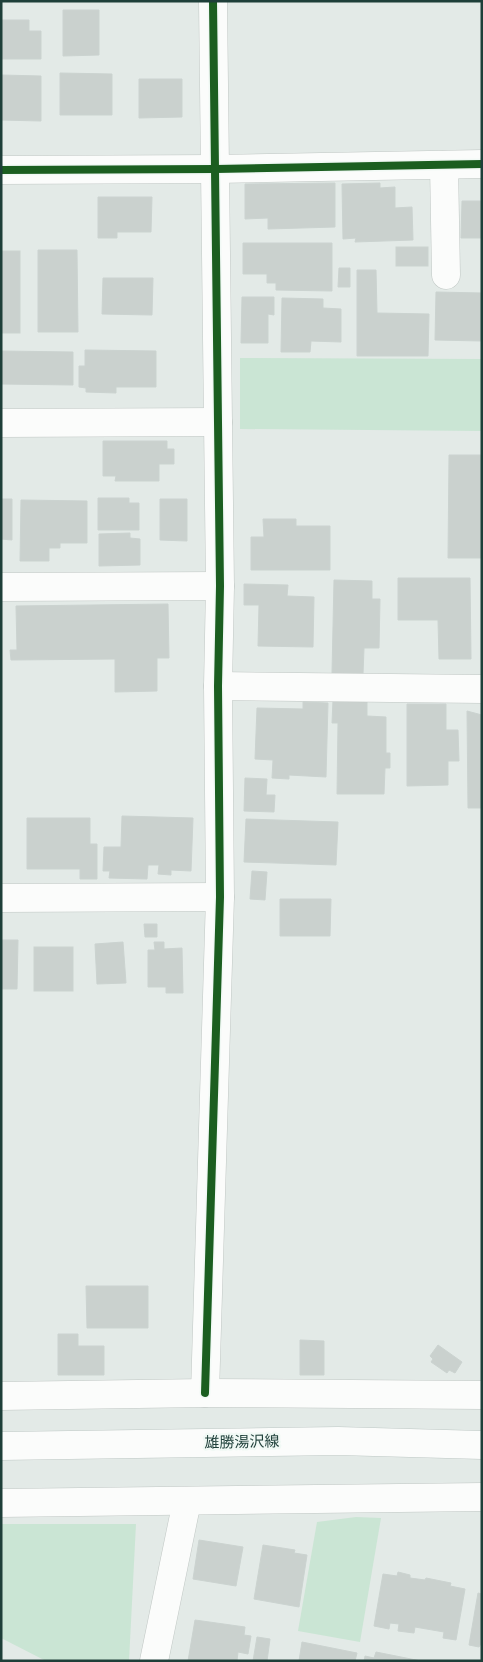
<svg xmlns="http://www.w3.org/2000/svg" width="483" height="1662" viewBox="0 0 483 1662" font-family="Arial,'Noto Sans JP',sans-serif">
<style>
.green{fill:#cae5d4}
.building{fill:#cad1ce;stroke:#cbd3d0}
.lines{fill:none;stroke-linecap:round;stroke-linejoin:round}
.street-casing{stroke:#c0c7c4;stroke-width:29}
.secondary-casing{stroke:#bec8c5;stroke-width:29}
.street{stroke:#fbfcfb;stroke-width:28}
.secondary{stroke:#fbfcfb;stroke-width:28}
.cycleway-casing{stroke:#f1f9f5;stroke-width:11}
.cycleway{stroke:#1b5e20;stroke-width:8}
.labels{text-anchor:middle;stroke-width:4.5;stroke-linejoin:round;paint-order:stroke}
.street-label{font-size:15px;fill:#1e3f39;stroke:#f1f9f5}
</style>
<rect width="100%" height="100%" fill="#e3eae7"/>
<g class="green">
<polygon points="240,358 482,359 482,431 240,429"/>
<polygon points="356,1517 381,1518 360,1642 298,1631 317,1522"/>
<polygon points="1,1524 136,1524 129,1661 46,1661 1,1638"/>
</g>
<g class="building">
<polygon points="63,10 99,10 99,55 63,56"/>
<polygon points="2,20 29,20 29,31 41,31 41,59 2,59"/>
<polygon points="60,73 112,74 112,115 60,115"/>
<polygon points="1,75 41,76 41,121 1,120"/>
<polygon points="139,79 182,79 182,117 139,118"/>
<polygon points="335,183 335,227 268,229 268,218 245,219 245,184"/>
<polygon points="380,183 380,188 395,187 395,208 412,207 413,240 355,242 356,238 343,239 342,184"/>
<polygon points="98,197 152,197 151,232 117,232 117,238 98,238"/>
<polygon points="462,201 482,201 482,238 461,238"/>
<polygon points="243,243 332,243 332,291 276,290 276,283 267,283 267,274 243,274"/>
<rect x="396" y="247" width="32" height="19"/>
<polygon points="38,250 77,250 78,332 38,332"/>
<rect x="1" y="251" width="19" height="82"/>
<polygon points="339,268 350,268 350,287 338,287"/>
<polygon points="357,270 376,270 377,313 429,314 428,356 357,356"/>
<polygon points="103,278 153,278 152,315 102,314"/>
<polygon points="436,292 482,293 482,341 435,340"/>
<polygon points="242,297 274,297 274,315 268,314 268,343 241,343"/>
<polygon points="282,298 323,299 323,308 341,309 341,342 311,341 310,352 281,352"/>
<polygon points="85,350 156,351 156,387 116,387 116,393 86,392 86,388 79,387 79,366 85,366"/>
<polygon points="1,351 73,352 73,385 1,384"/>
<polygon points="103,441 167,441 167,449 174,449 174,464 159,464 159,481 115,481 116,476 103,476"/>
<polygon points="449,455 482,455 482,558 448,558"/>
<polygon points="98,498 129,498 129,503 139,503 139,530 98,530"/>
<polygon points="1,499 12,499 12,540 1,539"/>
<polygon points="160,499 187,499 187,541 160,540"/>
<polygon points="21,500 87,501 87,543 60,543 60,548 49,548 49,561 20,561"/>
<polygon points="263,519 296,519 296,526 330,526 330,570 251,570 251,537 264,537"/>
<polygon points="130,533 130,538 140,539 140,565 99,566 99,534"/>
<polygon points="398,578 470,578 471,659 439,659 438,620 398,620"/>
<polygon points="334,580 372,581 372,599 380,599 379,648 364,648 363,674 332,673"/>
<polygon points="244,584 288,585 287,596 314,597 313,647 258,646 259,605 244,605"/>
<polygon points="168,604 169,658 157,658 157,691 115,692 115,659 11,660 10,650 17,650 16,606"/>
<polygon points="333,700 367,701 367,716 386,717 386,753 390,753 390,768 385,768 384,794 337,794 338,723 332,723"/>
<polygon points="303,702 328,703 326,777 289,775 289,779 272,778 273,760 255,759 257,708 303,709"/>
<polygon points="407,704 446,704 446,730 458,730 459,761 448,761 448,785 407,786"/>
<polygon points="467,711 482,715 482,808 468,808"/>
<polygon points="245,778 267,779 266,795 275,795 274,812 244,811"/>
<polygon points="122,816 193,818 191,871 171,870 171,875 158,874 159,865 148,865 147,879 109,878 110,871 103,871 104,847 121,847"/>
<polygon points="27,818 90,818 90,844 97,844 97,879 80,879 80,869 27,869"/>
<polygon points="246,819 338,822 336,865 244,862"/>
<polygon points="252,871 267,872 265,900 250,899"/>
<polygon points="280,899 331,899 330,936 280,936"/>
<polygon points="144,924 157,924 157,937 145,937"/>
<polygon points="1,940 18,940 17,989 1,989"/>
<polygon points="123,942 126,983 97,984 95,944"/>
<polygon points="154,942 164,942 164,949 182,948 183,993 166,993 166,987 148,987 148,950 155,950"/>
<rect x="34" y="947" width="39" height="44"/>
<polygon points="86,1286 148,1286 148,1328 87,1328"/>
<polygon points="58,1334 78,1334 78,1346 104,1346 104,1375 58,1375"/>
<polygon points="300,1340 324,1341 324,1375 300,1375"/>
<polygon points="438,1345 462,1362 455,1373 449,1370 447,1373 431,1362 433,1359 430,1356"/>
<polygon points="199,1540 243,1547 236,1586 193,1579"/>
<polygon points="263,1545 295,1550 294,1553 307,1555 299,1607 254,1599"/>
<polygon points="398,1572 410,1575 410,1578 425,1580 426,1578 451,1583 450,1586 465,1589 456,1640 443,1638 444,1632 415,1627 414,1633 398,1631 399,1624 390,1623 389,1629 374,1626 383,1574 397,1576"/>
<polygon points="478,1593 482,1594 482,1642 479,1647 469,1645"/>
<polygon points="195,1620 245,1627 244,1635 251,1636 248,1654 238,1652 237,1661 188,1661"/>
<polygon points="257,1637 270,1639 267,1661 253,1661"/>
<polygon points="302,1642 357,1653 355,1661 299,1661"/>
<polygon points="376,1652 421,1661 364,1661 365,1656 374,1658"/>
</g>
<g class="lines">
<defs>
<g id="street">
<polyline points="444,165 446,275"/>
<polyline points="1,170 216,169 482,164"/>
<polyline points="1,423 218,422"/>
<polyline points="1,587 220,586"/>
<polyline points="218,686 482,689"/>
<polyline points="1,898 220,897"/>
<polyline points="205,1393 220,897 218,686 220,586 218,422 213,1"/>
<polyline points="1,1396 205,1393 482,1395"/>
<polyline points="1,1503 482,1497"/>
<polyline points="154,1661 187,1501"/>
</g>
<polyline id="secondary" points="1,1446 338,1441 482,1445"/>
</defs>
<use href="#street" class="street-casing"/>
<use href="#secondary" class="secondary-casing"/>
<use href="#street" class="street"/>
<use href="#secondary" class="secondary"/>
<defs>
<g id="cycleway">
<polyline points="1,170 216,169 482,164"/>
<polyline points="205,1393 220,897 218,686 220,586 218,422 213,1"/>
</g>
</defs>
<use href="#cycleway" class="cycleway-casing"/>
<use href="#cycleway" class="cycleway"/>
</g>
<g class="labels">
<g class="street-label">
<text transform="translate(242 1442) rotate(-1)" y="5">雄勝湯沢線</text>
</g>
</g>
<rect width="483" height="1662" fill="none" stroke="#1e3f39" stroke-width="5"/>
</svg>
